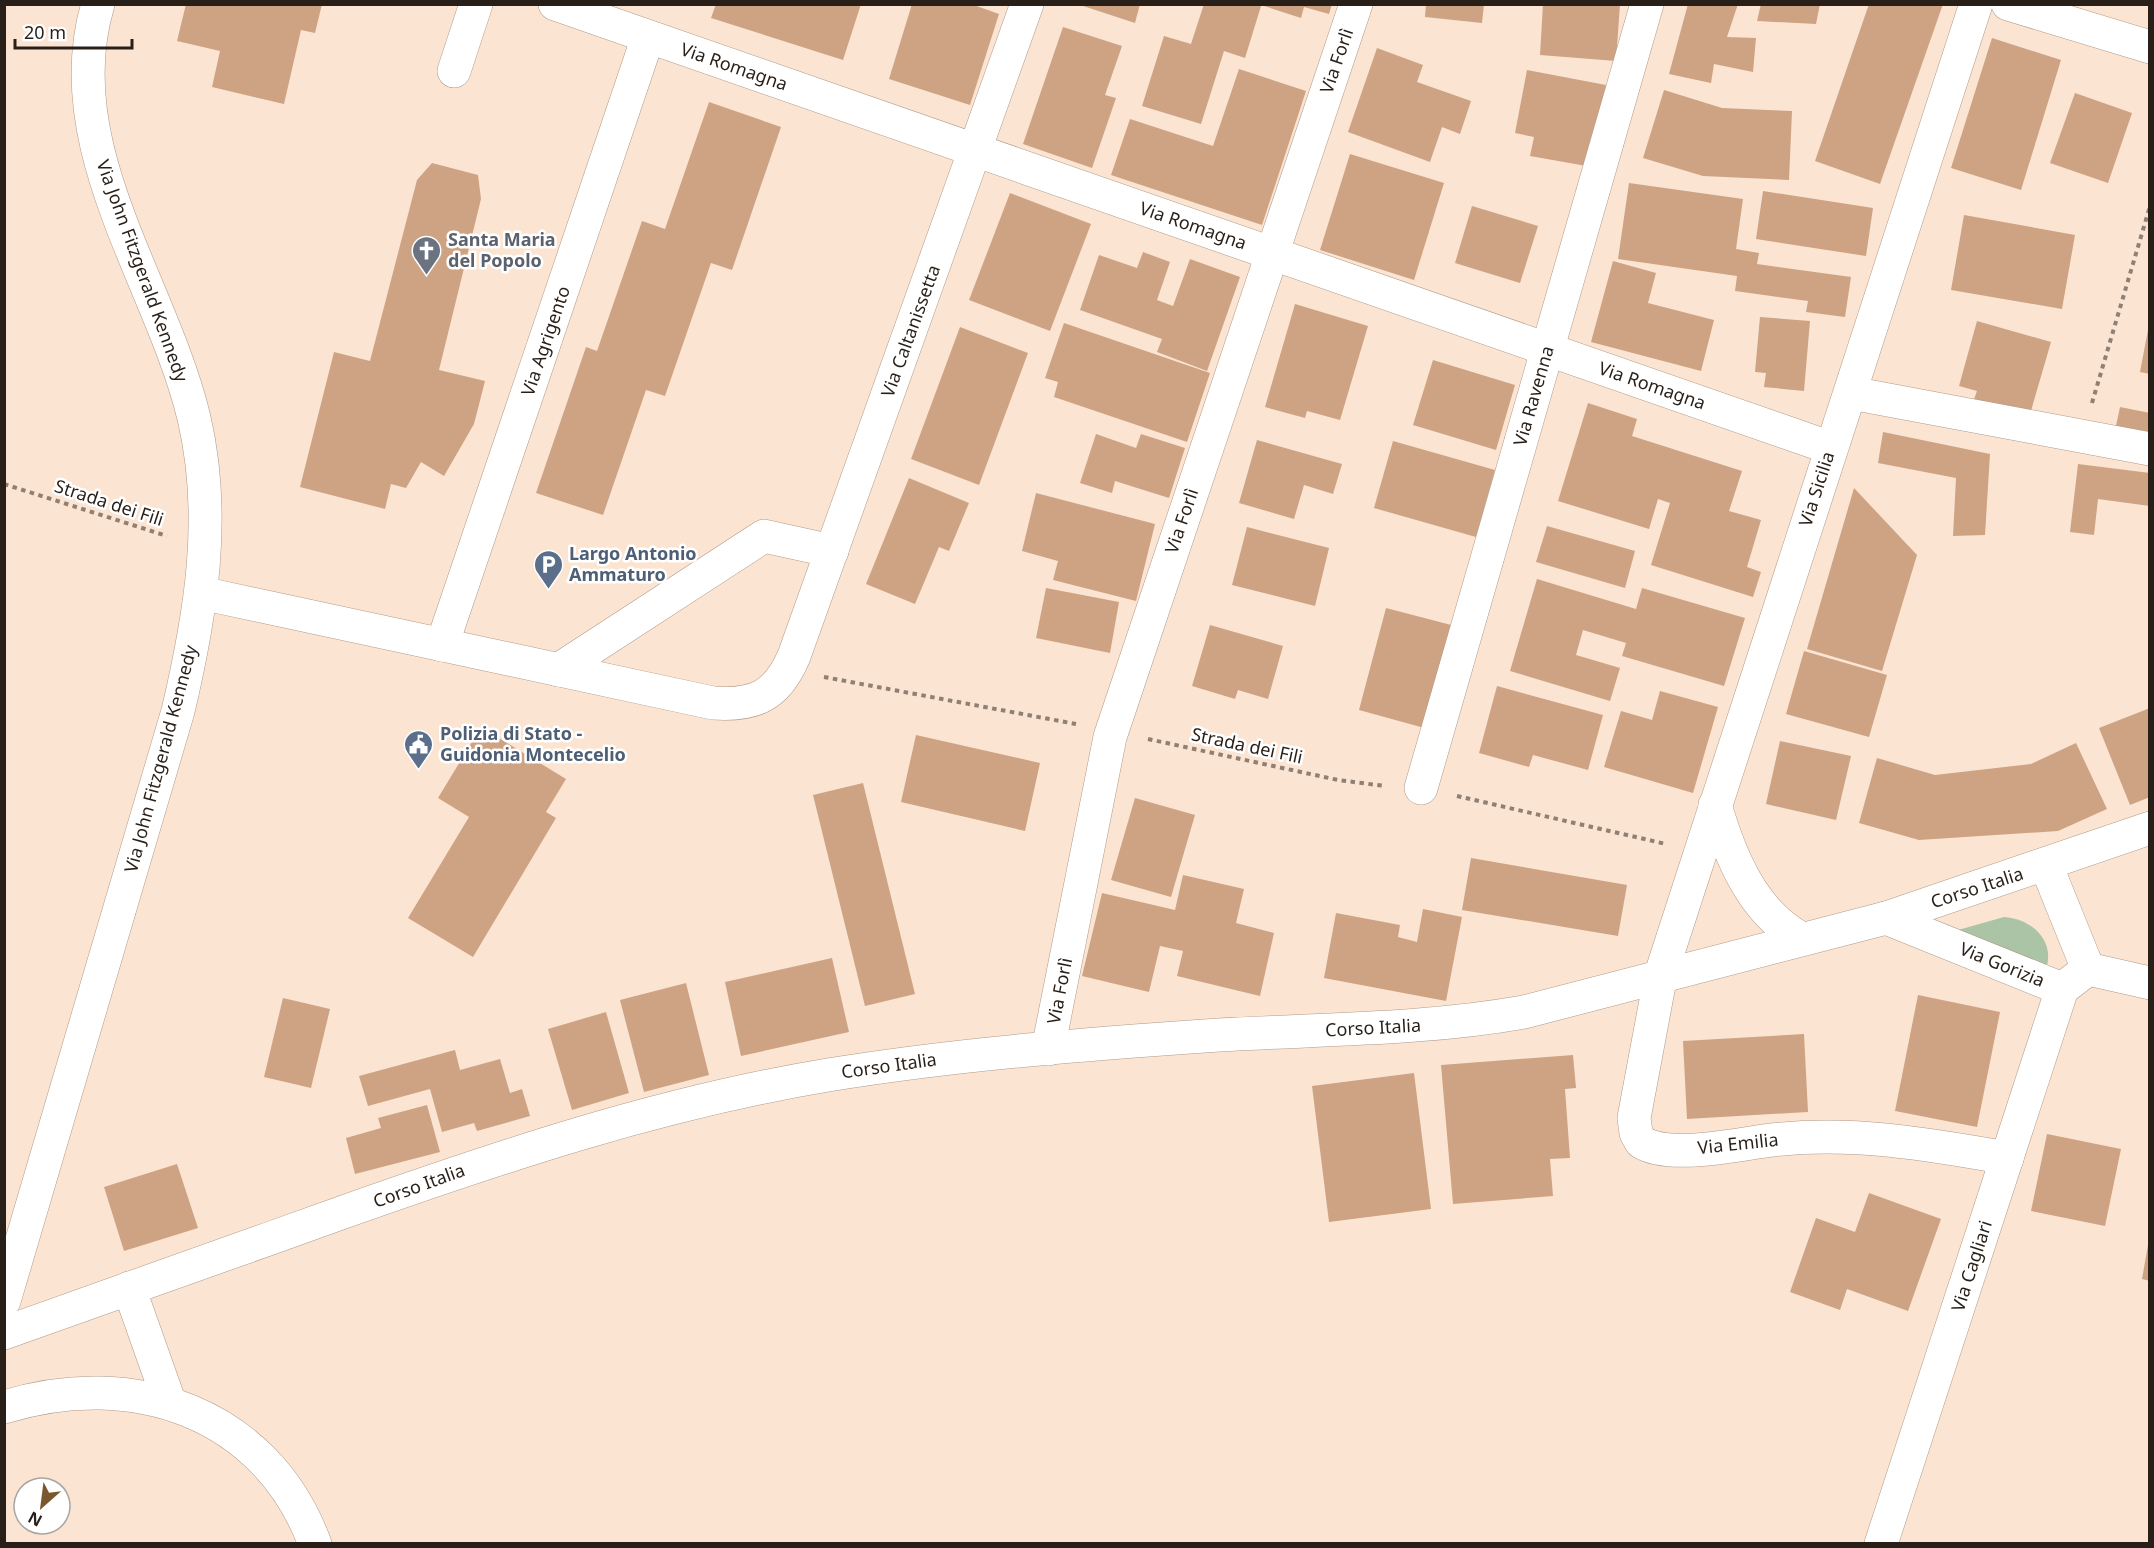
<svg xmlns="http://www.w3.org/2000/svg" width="2154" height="1548" viewBox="0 0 2154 1548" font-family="'Noto Sans',sans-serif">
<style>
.green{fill:#abc4a5}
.building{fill:#cda383}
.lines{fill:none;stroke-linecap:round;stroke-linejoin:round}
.minor-casing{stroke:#b09a88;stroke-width:34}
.path{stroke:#908073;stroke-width:4;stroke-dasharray:4.5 4.5;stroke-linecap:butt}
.minor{stroke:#fff;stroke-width:33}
.labels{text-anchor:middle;stroke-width:5;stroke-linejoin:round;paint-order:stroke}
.street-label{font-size:18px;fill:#281f18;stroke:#fff}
.worship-label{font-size:18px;font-weight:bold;fill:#5b616d;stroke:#fff;text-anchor:start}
.service-label{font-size:18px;font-weight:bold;fill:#4e5e75;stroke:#fff;text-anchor:start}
</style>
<rect width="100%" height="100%" fill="#fce4d2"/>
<path class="green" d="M2004,917C2033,919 2057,942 2045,972L1944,934Z"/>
<g class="building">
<polygon points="186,4 322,4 315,33 301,30 284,104 212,87 220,51 177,41"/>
<polygon points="716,4 861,4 843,60 711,18"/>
<polygon points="912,4 971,4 999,14 970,105 889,79"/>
<polygon points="1077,4 1140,4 1135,23"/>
<polygon points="1204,4 1261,6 1245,58 1224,51 1201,124 1142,106 1164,36 1191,44"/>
<polygon points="1332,4 1329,14 1304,7 1301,18 1261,5"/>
<polygon points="1426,4 1484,4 1482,23 1425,17"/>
<polygon points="1543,4 1620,4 1616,61 1540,55"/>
<polygon points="1688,4 1738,4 1727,37 1756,38 1753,72 1714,64 1711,83 1669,74"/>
<polygon points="1761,4 1820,4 1816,24 1757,21"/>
<polygon points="1869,4 1943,4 1880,184 1815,161"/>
<polygon points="1063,27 1122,46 1105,95 1116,98 1092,168 1023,144"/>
<polygon points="1992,38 2061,60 2021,190 1951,168"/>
<polygon points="1377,48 1423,65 1417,82 1471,101 1460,134 1442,127 1430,162 1348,132"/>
<polygon points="1239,69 1306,91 1262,225 1111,175 1130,119 1213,146"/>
<polygon points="1527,70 1606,85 1592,167 1530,156 1534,137 1515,133"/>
<polygon points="1664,90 1722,108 1792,111 1789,180 1703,176 1643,158"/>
<polygon points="2075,93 2132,113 2108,183 2050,163"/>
<polygon points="709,102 781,127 732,270 711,263 665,396 646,390 603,515 536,493 586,347 597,351 642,221 665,229"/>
<polygon points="1350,154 1444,183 1414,280 1320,250"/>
<polygon points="432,163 478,175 481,199 439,370 485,381 474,424 444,476 421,462 406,488 391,484 385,509 300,487 334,352 370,361 417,180"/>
<polygon points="1629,183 1743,199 1736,249 1759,253 1757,264 1851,277 1845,317 1806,312 1808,301 1735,291 1737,276 1618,259"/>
<polygon points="1763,191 1873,208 1866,256 1756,239"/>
<polygon points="1010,193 1091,224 1050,331 969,300"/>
<polygon points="1472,206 1538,226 1520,283 1455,263"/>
<polygon points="1964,215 2075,235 2062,309 1951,290"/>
<polygon points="1143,252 1170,262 1157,300 1173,306 1190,259 1240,277 1207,371 1157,352 1162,339 1080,310 1099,255 1137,268"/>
<polygon points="1613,261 1656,273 1648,303 1714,320 1701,371 1591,342"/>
<polygon points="1295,304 1368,326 1340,420 1307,411 1305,418 1265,407"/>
<polygon points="1760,317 1810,321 1804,391 1764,387 1766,373 1755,372"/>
<polygon points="1977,321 2051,342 2028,421 1972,405 1977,391 1959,386"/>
<polygon points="1064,323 1210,373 1187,442 1054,397 1058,382 1045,378"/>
<polygon points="960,327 1028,353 979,485 911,459"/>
<polygon points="2148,330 2150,330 2150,374 2140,372"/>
<polygon points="1433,360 1515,385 1496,450 1413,425"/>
<polygon points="1588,403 1637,419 1632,436 1742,471 1729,511 1761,520 1747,567 1761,572 1753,597 1651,565 1670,503 1658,499 1649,529 1558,501"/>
<polygon points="2120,407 2150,413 2150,433 2116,426"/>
<polygon points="1883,432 1990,454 1985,535 1953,536 1956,478 1878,463"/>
<polygon points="1096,434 1136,448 1141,434 1185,448 1169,498 1115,481 1112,493 1080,483"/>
<polygon points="1257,440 1342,464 1333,494 1304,485 1294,519 1239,503"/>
<polygon points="1393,441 1495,470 1476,537 1374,508"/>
<polygon points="2078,464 2150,473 2150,506 2098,499 2094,535 2070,532"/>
<polygon points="909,478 969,503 949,551 939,547 915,604 866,584"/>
<polygon points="1854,488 1917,555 1882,671 1807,649"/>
<polygon points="1036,493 1155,524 1136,601 1053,580 1058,561 1022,551"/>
<polygon points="1547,526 1635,551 1625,588 1536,562"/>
<polygon points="1247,527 1329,548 1315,606 1232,585"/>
<polygon points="1537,579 1636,609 1642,588 1745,618 1724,686 1622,656 1626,643 1583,630 1576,655 1620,668 1610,701 1510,671"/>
<polygon points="1046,588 1119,602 1110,653 1036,638"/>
<polygon points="1386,608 1455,626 1428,729 1359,710"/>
<polygon points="1210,625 1283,646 1268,699 1238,690 1235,699 1192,686"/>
<polygon points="1804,651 1887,675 1869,737 1786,714"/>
<polygon points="1497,686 1603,715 1588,770 1533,755 1529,767 1479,753"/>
<polygon points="1660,691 1718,707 1693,793 1604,767 1621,711 1652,720"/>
<polygon points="2150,708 2150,797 2130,805 2099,728"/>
<polygon points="481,727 566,779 546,812 556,818 473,957 408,918 469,817 438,798"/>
<polygon points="916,735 1040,763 1025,831 901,802"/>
<polygon points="1780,741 1851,756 1836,820 1766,804"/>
<polygon points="2076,743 2107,809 2058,831 1919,840 1859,823 1877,758 1935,775 2031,764"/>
<polygon points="863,783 915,994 865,1006 813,795"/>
<polygon points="1135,798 1195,815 1171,897 1111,880"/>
<polygon points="1471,858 1627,885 1618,936 1462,910"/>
<polygon points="1183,875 1244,889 1236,923 1274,933 1260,996 1177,976 1183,951 1160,946 1149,992 1082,976 1102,893 1175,910"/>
<polygon points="1423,909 1462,917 1446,1001 1324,978 1336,913 1400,925 1398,937 1417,942"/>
<polygon points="832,958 849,1032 741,1056 725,982"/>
<polygon points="686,983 709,1075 644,1092 620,1000"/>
<polygon points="1918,995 2000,1012 1977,1127 1895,1111"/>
<polygon points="283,998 330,1009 311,1088 264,1077"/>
<polygon points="606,1012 629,1093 572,1110 548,1029"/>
<polygon points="1804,1034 1808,1112 1687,1119 1683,1041"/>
<polygon points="455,1050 460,1070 500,1059 510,1093 522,1089 530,1116 477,1131 474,1123 442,1132 430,1089 368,1106 359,1076"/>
<polygon points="1573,1055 1576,1088 1565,1089 1570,1158 1550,1159 1553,1196 1453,1204 1441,1065"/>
<polygon points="1414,1073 1431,1209 1329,1222 1312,1086"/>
<polygon points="427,1105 440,1152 355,1174 346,1138 381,1128 378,1118"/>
<polygon points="2047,1134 2121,1149 2105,1226 2031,1211"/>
<polygon points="177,1164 198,1228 124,1251 104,1187"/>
<polygon points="1869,1193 1941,1219 1908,1311 1847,1289 1840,1310 1790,1292 1816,1218 1855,1232"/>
<polygon points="2148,1245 2150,1245 2150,1281 2142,1279"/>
</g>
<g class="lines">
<defs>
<g id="minor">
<polyline points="555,4 1831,448"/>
<path d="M1976,4L1661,974L1634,1118L1636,1133L1641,1142C1670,1160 1738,1144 1772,1140C1852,1131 1928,1144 2007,1158"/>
<polyline points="2008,4 2150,47"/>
<polyline points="454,71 476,4"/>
<polyline points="1851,393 2150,449"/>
<path d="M201,593L713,703C755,706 777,696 794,656L1027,4"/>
<polyline points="442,645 648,37"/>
<polyline points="558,670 764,536 832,551"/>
<polyline points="1421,788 1647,4"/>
<path d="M1715,805C1730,856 1752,912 1802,939"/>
<polyline points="2046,865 2088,969"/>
<polyline points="1886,918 2062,989 2088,969 2150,983"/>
<polyline points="1048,1049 1110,737 1356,4"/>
<polyline points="129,1288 169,1401"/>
<path d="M4,1301L178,711C201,614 217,516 194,418C162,284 55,147 98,4"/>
<path d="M4,1333C116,1293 227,1254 338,1214C499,1157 659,1103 828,1075C957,1054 1088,1044 1219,1035C1321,1029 1422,1030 1524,1012L1886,918L2150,828"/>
<path d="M4,1407C133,1367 266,1412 315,1544"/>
<polyline points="1881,1544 2062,989"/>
</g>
</defs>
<use href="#minor" class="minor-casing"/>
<g class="path">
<polyline points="2092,403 2150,206"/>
<polyline points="4,484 167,536"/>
<polyline points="824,677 1076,724"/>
<polyline points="1148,739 1338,780 1385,786"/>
<polyline points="1457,796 1666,844"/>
</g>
<use href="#minor" class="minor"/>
</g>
<defs>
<symbol id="church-pin" viewBox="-11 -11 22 30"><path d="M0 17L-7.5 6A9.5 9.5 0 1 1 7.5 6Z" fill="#6b7280" stroke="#fff"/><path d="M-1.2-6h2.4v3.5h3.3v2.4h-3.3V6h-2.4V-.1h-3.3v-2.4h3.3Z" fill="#fff"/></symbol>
<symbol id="parking-pin" viewBox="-11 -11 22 30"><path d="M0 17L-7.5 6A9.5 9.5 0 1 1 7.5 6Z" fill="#5c6f8a" stroke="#fff"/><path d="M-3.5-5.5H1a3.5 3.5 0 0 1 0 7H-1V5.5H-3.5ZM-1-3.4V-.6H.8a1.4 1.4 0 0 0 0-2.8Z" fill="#fff"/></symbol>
<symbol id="civic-pin" viewBox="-11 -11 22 30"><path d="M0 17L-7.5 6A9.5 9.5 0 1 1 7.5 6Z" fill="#5c6f8a" stroke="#fff"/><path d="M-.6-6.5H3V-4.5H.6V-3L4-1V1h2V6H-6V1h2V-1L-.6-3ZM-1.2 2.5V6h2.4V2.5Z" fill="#fff"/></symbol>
</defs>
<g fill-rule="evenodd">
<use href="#church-pin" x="410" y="234" width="33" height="45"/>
<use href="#parking-pin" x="532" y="548" width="33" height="45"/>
<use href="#civic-pin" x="402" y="728" width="33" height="45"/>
</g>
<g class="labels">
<g class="street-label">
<text transform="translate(1337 61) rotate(-71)" y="6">Via Forlì</text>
<text transform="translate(734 67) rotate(19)" y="6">Via Romagna</text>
<text transform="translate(1193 226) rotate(19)" y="6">Via Romagna</text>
<text transform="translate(142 271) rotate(70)" y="6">Via John Fitzgerald Kennedy</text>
<text transform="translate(911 331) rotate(-70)" y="6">Via Caltanissetta</text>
<text transform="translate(546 341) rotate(-71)" y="6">Via Agrigento</text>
<text transform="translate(1652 386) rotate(19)" y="6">Via Romagna</text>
<text transform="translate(1534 396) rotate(-74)" y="6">Via Ravenna</text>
<text transform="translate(1817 489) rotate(-72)" y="6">Via Sicilia</text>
<text transform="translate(109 503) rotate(18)" y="6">Strada dei Fili</text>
<text transform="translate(1182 521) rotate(-71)" y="6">Via Forlì</text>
<text transform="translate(1247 746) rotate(12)" y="6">Strada dei Fili</text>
<text transform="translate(161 759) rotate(-75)" y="6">Via John Fitzgerald Kennedy</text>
<text transform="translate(1977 888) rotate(-18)" y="6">Corso Italia</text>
<text transform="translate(2002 965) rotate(22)" y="6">Via Gorizia</text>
<text transform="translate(1060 991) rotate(-79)" y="6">Via Forlì</text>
<text transform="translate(1373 1028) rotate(-3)" y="6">Corso Italia</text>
<text transform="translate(889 1066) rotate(-8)" y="6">Corso Italia</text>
<text transform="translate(1738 1144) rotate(-6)" y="6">Via Emilia</text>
<text transform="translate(419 1186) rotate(-20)" y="6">Corso Italia</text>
<text transform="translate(1972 1266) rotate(-72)" y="6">Via Cagliari</text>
</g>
<g class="worship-label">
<text x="448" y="246">Santa Maria<tspan x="448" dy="21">del Popolo</tspan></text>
</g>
<g class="service-label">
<text x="569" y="560">Largo Antonio<tspan x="569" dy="21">Ammaturo</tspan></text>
<text x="440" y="740">Polizia di Stato -<tspan x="440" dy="21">Guidonia Montecelio</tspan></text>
</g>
</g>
<rect width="2154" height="1548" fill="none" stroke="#281f18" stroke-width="12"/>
<g transform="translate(42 1506) rotate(208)"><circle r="28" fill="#ffffff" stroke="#a9a5a3" stroke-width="1.5"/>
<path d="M0-4.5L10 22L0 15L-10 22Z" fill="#7a572f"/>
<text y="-9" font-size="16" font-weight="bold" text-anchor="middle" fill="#281f18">N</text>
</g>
<path d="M15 39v9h117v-9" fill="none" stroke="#281f18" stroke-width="3"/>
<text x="24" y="39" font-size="18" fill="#281f18" stroke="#ffffff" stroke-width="4.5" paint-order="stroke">20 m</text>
</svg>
